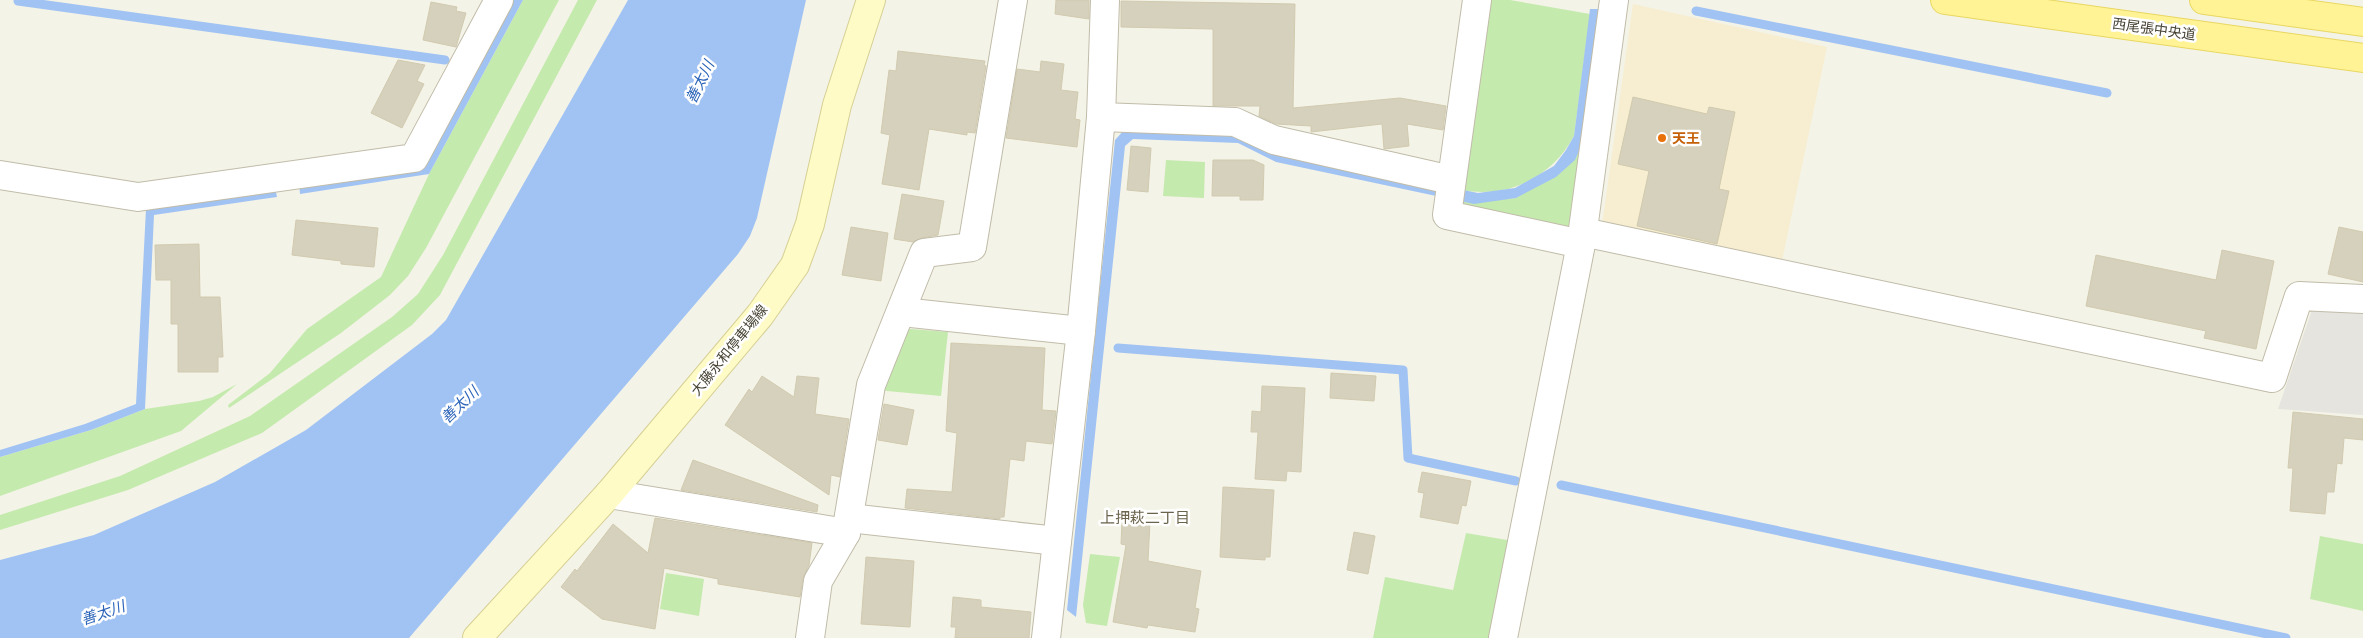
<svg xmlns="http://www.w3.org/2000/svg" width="2363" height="638" viewBox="0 0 2363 638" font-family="'Nunito Sans','Noto Sans JP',sans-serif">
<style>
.commercial{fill:#f7eed1}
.green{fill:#c5eaae}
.parking{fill:#e5e4df}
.water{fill:#a1c3f3}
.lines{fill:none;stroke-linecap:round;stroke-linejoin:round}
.stream{stroke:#a1c3f3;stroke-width:9}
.building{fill:#d6d1bc;stroke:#d1caaf}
.street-casing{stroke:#c0bca9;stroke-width:30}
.secondary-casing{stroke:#d6d095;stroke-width:30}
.primary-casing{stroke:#e9d761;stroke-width:30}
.street{stroke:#fff;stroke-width:28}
.secondary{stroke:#fffbc6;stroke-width:28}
.primary{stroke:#fff395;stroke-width:28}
.food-dot{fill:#e8710a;stroke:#fff;stroke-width:2}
.labels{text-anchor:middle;stroke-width:5;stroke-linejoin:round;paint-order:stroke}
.street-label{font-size:14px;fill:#484436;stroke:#fff}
.food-label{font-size:14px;font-weight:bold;fill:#c56008;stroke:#fff;text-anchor:start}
.water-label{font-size:15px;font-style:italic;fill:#2a63b8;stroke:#fff}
.neighbourhood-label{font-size:15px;fill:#6b644c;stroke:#fff}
</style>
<rect width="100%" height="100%" fill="#f4f3e7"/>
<polygon class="commercial" points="1633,4 1827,47 1782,261 1602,225"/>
<g class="green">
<polygon points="523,0 559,0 426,248 408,276 390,295 341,333 229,408 228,405 270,373 307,329 381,277 429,174"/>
<polygon points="578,0 597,0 440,295 412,325 262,433 128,490 0,530 0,515 120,476 250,416 392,317 418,294 443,255"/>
<path d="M1486,0H1510L1590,14L1574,136C1552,177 1508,199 1462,190Z"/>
<polygon points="1583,142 1576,226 1567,234 1459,210 1460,202 1516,198"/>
<polygon points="1166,160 1205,162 1204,198 1163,196"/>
<polygon points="899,328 948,332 941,396 876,390"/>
<polygon points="237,384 181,431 0,496 0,457 91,430 145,409 199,401 213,397"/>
<polygon points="1466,533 1513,541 1491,638 1373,638 1385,577 1453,590"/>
<polygon points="2320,536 2363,544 2363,611 2310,599"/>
<polygon points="1090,554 1120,557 1107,626 1086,623 1083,605"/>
<polygon points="666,573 704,579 699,616 660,609"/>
</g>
<polygon class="parking" points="2312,310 2363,312 2363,415 2278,409"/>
<g class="water">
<polygon points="512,0 523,0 429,174 300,194 299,183 424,166"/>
<polygon points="628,0 806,0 757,218 750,236 738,254 409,638 0,638 0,560 94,535 215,482 306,430 432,334 446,320"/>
<polygon points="1590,9 1602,9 1583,142 1575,160 1556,177 1516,198 1474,204 1276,162 1238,143 1133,139 1125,146 1076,617 1067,610 1115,140 1125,129 1239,135 1291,155 1478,193 1515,188 1554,166 1566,150 1574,136"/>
<polygon points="275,187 277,197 154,215 145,409 91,430 0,457 0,450 85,424 136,404 146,209"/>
</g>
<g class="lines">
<g class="stream">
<polyline points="18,1 445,60"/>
<polyline points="1696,11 2107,93"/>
<polyline points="1118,348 1403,370 1408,458 1516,481"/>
<polyline points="1561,485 2286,638"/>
</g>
</g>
<g class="building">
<polygon points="1056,0 1089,0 1089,19 1055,14"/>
<polygon points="1121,1 1295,4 1293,108 1400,98 1446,106 1443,130 1407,124 1409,146 1384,149 1382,124 1311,132 1311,126 1276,124 1259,116 1260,106 1213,106 1213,29 1121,27"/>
<polygon points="431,2 457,7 456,11 466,13 456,47 423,40"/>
<polygon points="898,51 985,61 984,65 986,66 975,133 967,132 967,135 929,129 919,190 882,184 890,135 881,133 889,70 896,71"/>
<polygon points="398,60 425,65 417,81 424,84 402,128 371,113"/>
<polygon points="1041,61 1064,64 1061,90 1078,92 1075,119 1080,120 1077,147 1006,138 1017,69 1040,72"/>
<polygon points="1633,97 1707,114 1709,107 1735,112 1719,189 1729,191 1717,244 1637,226 1649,171 1618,164"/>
<polygon points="1131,146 1151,148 1148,192 1127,190"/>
<polygon points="1213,160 1253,160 1264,165 1263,200 1240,200 1240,196 1212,196"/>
<polygon points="902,194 944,201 938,235 922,238 913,242 894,239"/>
<polygon points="296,220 378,228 374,267 341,264 341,261 292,255"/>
<polygon points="851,227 888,233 881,281 842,275"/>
<polygon points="2339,227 2363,232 2363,282 2328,274"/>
<polygon points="199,244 200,297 220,297 223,357 218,357 218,372 178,372 178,324 171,324 171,280 156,280 155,245"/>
<polygon points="2222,250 2274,261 2256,349 2204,338 2206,331 2086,306 2096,255 2216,280"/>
<polygon points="951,343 1045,348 1042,410 1056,411 1052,444 1026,441 1024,461 1010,459 1004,517 1000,517 1000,519 905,508 907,489 952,492 957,433 946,431"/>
<polygon points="1331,373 1376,376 1374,401 1330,398"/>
<polygon points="762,376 794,397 797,376 819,378 815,414 849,419 840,477 831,475 829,495 725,425 749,389 752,392"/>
<polygon points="1262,386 1305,388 1301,472 1287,471 1286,481 1255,479 1258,432 1251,432 1252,411 1261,412"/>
<polygon points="884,404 914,410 907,445 878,440"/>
<polygon points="2293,412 2363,419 2363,440 2344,438 2342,464 2337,463 2334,492 2327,492 2325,514 2290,511 2293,468 2288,468"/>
<polygon points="693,460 818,505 817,512 681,490"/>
<polygon points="1422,472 1471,481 1466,506 1462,505 1458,524 1420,517 1424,493 1418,492"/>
<polygon points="1223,487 1274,490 1270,557 1265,557 1265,560 1220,557"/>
<polygon points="655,518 812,543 809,565 803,578 800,597 718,584 718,579 664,568 655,629 602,619 561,587 575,569 577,571 613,524 648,553"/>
<polygon points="1122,521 1150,522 1148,561 1201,571 1195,608 1199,609 1195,632 1148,625 1147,628 1113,622 1126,545 1121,544"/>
<polygon points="1354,532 1375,536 1368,574 1347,570"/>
<polygon points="866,557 914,561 910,627 861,624"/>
<polygon points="953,597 981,600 981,607 1031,612 1029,638 955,638 956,627 951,627"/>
</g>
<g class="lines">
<defs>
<g id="street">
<polyline points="1477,0 1447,215 1581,244"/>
<polyline points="1101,117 1235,122 1274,140 1451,180"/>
<polyline points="0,175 138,197 414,158 499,0"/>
<polyline points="1583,232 2272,378 2299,296 2363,299"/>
<polyline points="902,312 1081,331"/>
<polyline points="609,494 846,533"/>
<polyline points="849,518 1057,541"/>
<polyline points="810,638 818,581 846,533 871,385 924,253 972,247 1013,0"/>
<polyline points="1046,638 1081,331 1101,117 1105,0"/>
<polyline points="1503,638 1581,244 1614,0"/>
</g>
<polyline id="secondary" points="477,638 609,494 760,315 795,265 810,224 837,105 871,0"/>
<g id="primary">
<polyline points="1945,0 2363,58"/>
<polyline points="2204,0 2363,22"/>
</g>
</defs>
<use href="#street" class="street-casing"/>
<use href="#secondary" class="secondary-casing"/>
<use href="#primary" class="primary-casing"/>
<use href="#street" class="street"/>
<use href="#secondary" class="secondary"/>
<use href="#primary" class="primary"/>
</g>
<circle class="food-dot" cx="1662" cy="138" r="5"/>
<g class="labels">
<g class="street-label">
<text transform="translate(2154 29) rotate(8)" y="5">西尾張中央道</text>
<text transform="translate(729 350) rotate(-51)" y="5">大藤永和停車場線</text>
</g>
<g class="food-label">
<text x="1672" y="143">天王</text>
</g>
<g class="water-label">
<text transform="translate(700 82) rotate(-64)" y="5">善太川</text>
<text transform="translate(460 405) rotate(-44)" y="5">善太川</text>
<text transform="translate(103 613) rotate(-19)" y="5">善太川</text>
</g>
<g class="neighbourhood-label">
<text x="1145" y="523">上押萩二丁目</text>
</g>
</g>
</svg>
